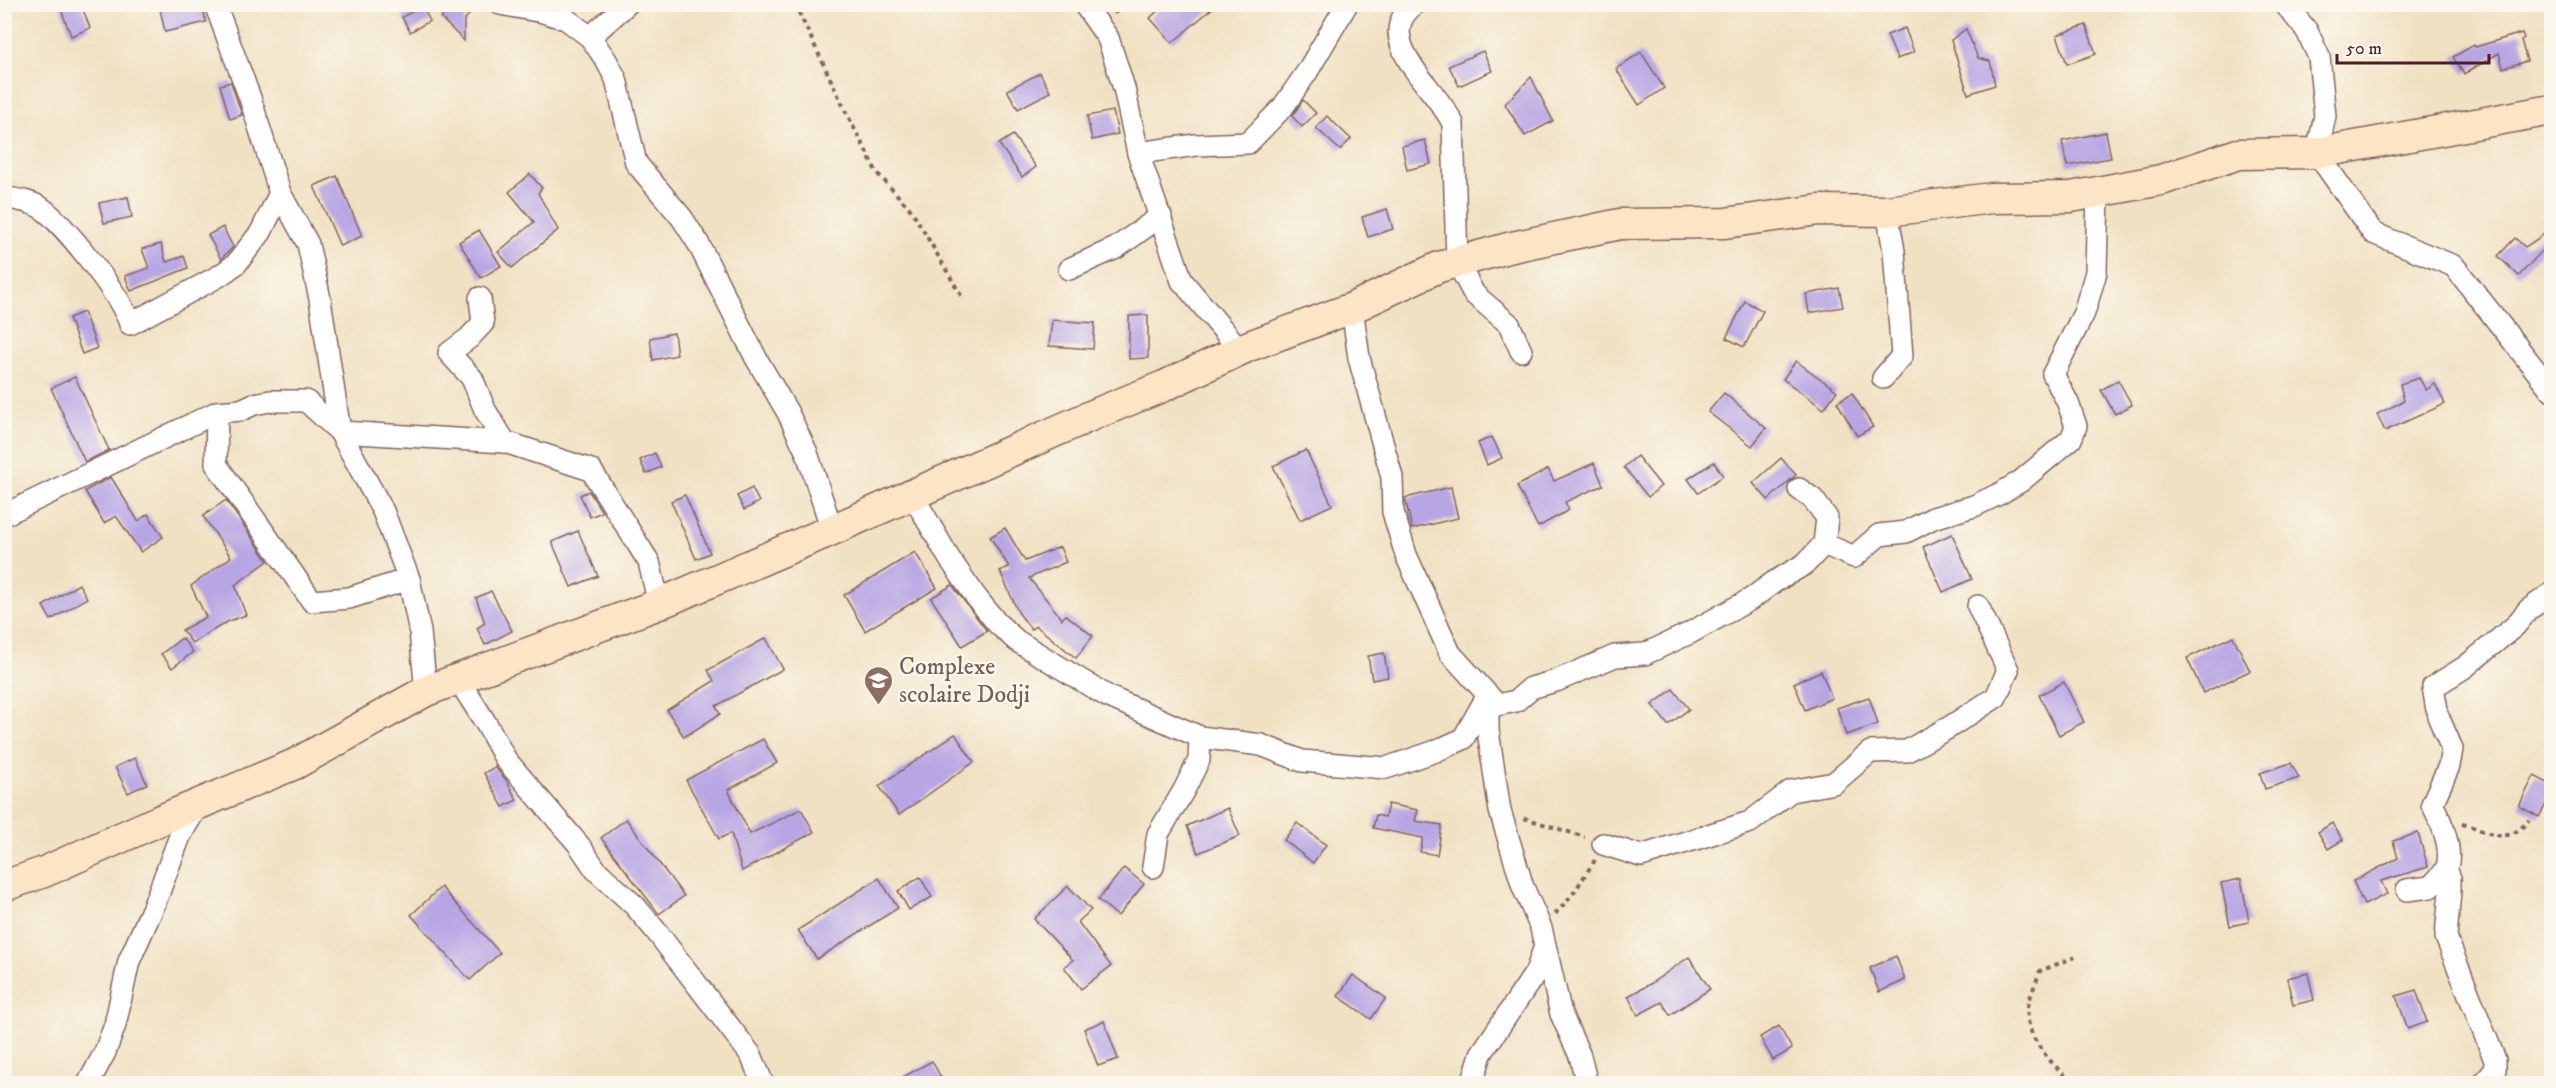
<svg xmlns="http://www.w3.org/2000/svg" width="2556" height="1088" viewBox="0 0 2556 1088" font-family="'IM FELL DW Pica',serif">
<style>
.building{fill:#b8a6e4}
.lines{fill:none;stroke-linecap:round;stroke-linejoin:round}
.street-casing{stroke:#846360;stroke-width:24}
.secondary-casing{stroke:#846360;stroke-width:33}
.path{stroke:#846360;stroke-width:4;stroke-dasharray:4.5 4.5;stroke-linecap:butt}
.street{stroke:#fff;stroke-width:21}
.secondary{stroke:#fce5c4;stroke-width:30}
.labels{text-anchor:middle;stroke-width:4.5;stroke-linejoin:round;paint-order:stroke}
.education-label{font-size:24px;fill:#785e54;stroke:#fbf7ec;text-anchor:start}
</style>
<rect width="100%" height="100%" fill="#fbf7ec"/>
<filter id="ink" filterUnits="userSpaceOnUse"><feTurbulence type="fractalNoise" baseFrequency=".0167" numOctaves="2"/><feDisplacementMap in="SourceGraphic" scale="12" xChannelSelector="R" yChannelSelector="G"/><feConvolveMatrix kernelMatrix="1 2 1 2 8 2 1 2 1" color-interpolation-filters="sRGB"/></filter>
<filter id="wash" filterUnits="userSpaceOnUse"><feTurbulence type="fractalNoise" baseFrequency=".008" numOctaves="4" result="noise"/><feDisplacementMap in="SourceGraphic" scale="24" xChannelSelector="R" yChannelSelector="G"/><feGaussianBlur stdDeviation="1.35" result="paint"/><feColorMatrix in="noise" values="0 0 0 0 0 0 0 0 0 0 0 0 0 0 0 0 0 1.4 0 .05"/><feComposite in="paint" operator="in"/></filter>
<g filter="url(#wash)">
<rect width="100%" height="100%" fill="#f0e1c2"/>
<g id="blocks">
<g class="building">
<polygon points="59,4 81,4 90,28 71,36"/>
<polygon points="159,4 202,4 206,22 165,32"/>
<polygon points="454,4 479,4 464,20 464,41 441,18"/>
<polygon points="1165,4 1217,4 1172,43 1150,18"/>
<polygon points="422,6 430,21 410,32 402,17"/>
<polygon points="2086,25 2096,54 2067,64 2057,35"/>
<polygon points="1905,28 1914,52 1897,59 1887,35"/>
<polygon points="1966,29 1978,58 1990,61 1995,85 1968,94 1951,40"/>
<polygon points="2522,33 2524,38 2521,40 2527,61 2503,68 2499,53 2464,74 2453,57 2474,45 2475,47"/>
<polygon points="1483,51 1492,71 1459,86 1449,66"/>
<polygon points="1641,52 1664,88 1639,105 1616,69"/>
<polygon points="1040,73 1050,92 1018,109 1007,90"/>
<polygon points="1531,77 1553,121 1525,136 1505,104"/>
<polygon points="231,82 242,115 230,119 220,85"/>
<polygon points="1303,100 1316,113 1302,127 1292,116"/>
<polygon points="1113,111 1118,134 1092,140 1087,116"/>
<polygon points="1327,116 1351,139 1340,150 1316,128"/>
<polygon points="2106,132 2111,158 2067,166 2062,141"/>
<polygon points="1013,135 1036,167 1022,177 999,144"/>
<polygon points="1425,140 1431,164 1407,170 1402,146"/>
<polygon points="530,174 542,188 538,193 558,230 512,268 498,252 534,222 509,192"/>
<polygon points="337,176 362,236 340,246 314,186"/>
<polygon points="128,197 132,217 104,223 99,203"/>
<polygon points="1387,209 1393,229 1368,237 1362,217"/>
<polygon points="223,227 233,247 221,259 208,235"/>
<polygon points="2552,229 2552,240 2519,276 2498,256 2515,238 2525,247"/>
<polygon points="479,230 501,266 481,278 459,242"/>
<polygon points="161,244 166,262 184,256 188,268 131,291 125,276 149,268 142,249"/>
<polygon points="1839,288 1843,307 1809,313 1806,294"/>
<polygon points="1745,301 1763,311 1744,347 1726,338"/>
<polygon points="84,312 97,348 82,354 69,318"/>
<polygon points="1148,315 1148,358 1129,359 1129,316"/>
<polygon points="1052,320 1095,323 1093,349 1049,346"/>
<polygon points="674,333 677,355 653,360 650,338"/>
<polygon points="1796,361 1837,391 1824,409 1783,379"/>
<polygon points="75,377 109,450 85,462 51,388"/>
<polygon points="2419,378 2426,390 2435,384 2445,404 2385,431 2377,414 2404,401 2400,384"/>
<polygon points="2118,380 2132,405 2115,414 2101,390"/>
<polygon points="1724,393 1766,428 1752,446 1708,412"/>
<polygon points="1852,393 1873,427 1857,436 1837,402"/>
<polygon points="1492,437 1502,458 1487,465 1478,443"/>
<polygon points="1306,450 1332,505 1300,520 1273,466"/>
<polygon points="655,453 661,467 646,474 640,460"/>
<polygon points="1637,456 1661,486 1648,497 1624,467"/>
<polygon points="1781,458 1796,475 1768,500 1753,483"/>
<polygon points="1714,462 1723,476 1698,493 1688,479"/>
<polygon points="1594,463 1603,485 1565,502 1569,510 1538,527 1517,486 1548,469 1554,481"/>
<polygon points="111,477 138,521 148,514 163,537 141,552 116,516 104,523 85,491"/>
<polygon points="1451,487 1458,518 1412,529 1405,498"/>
<polygon points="752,488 759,502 744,510 737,496"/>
<polygon points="589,491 602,512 590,517 580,495"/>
<polygon points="685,495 710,553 696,559 671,501"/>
<polygon points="226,500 268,561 235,585 246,615 227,622 192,643 182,630 206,617 191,586 231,557 203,516"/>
<polygon points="1005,528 1025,561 1060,547 1066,562 1029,578 1062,619 1066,615 1093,636 1076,658 1036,626 1031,629 1018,612 1000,571 1009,567 990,537"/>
<polygon points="578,531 598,576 571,587 552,542"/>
<polygon points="1952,534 1972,579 1943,592 1923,547"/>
<polygon points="915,552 937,588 865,631 844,595"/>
<polygon points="79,584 87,598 51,620 43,606"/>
<polygon points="952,585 987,631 962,646 931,598"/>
<polygon points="491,591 512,631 485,645 477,628 485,623 476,598"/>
<polygon points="2233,636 2250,671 2203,693 2187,658"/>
<polygon points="182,638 193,652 172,668 161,654"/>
<polygon points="766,638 783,669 716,706 720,714 684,737 667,710 714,681 708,670"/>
<polygon points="1384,653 1388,677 1372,680 1368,656"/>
<polygon points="1821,671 1832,698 1805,710 1794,683"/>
<polygon points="2064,682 2084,722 2059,735 2039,695"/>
<polygon points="1673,689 1689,709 1668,725 1652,705"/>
<polygon points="1869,697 1878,724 1846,735 1837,708"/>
<polygon points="955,734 974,762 899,815 879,786"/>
<polygon points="763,739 777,763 728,790 750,834 801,809 814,832 742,871 731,833 719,839 686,780"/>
<polygon points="135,758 147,784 128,793 115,767"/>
<polygon points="2291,763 2299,778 2265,789 2260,773"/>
<polygon points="495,767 506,780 517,800 503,807 484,773"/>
<polygon points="2534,776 2552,785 2552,793 2539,817 2519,806"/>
<polygon points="1388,804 1418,810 1415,821 1442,825 1437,855 1420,852 1423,838 1373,828 1376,815 1385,817"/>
<polygon points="1228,808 1240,836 1198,853 1187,826"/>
<polygon points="626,819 684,896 659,914 601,838"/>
<polygon points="1297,823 1326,845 1313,863 1284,840"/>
<polygon points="2332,823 2343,840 2328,849 2318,832"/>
<polygon points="2418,833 2428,867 2381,881 2387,894 2364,905 2353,881 2398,858 2393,841"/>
<polygon points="1124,868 1144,884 1118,916 1098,900"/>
<polygon points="920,877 932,897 909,910 898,891"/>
<polygon points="879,878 898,908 817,959 798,930"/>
<polygon points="2241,879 2249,922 2230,926 2221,883"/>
<polygon points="1068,886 1091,910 1078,922 1111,966 1081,989 1064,967 1073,960 1034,919"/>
<polygon points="441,887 500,953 470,980 411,915"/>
<polygon points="1896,956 1905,980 1879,992 1870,968"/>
<polygon points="1689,957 1710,989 1670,1015 1662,1002 1638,1015 1628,996 1650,984"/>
<polygon points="2308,973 2314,1000 2293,1005 2287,978"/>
<polygon points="1353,975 1386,998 1371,1019 1338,996"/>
<polygon points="2416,990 2427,1022 2408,1029 2396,996"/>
<polygon points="1104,1021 1118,1059 1098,1066 1084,1029"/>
<polygon points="1779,1026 1792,1049 1773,1060 1760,1037"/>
<polygon points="932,1061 944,1083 892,1083"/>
</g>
</g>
</g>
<g filter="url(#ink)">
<use href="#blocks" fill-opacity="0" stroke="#846360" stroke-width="1.5"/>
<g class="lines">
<defs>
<g id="street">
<polyline points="215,4 250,98 280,193 308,244 320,299 340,432"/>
<polyline points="500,4 543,12 566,19 590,37 606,60 616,79 636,163 682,218 698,243 756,358 788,413 807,453 832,530"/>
<polyline points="1084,4 1108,38 1124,88 1138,153 1182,281 1240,350"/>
<path d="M1415,4C1368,39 1439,90 1453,124L1457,262L1474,294L1509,324L1521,351"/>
<polyline points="2285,4 2307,31 2319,57 2325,116 2317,153 2373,233 2454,266 2552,391"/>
<polyline points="590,37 627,4"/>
<polyline points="1138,153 1196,145 1248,143 1283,107 1307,72 1347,4"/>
<path d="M4,198C17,199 29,201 40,207C63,222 122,297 130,324L219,276L236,264L261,232L280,193"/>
<polyline points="1069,269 1116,248 1161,216"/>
<polyline points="480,298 483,323 469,338 449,353 472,378 485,410 505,442"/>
<polyline points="1352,308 1359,358 1392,477 1393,512 1406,555 1450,653 1488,695 1488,731 1500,811 1523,887 1541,928 1561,1014 1580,1056 1587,1084"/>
<polyline points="1883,378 1902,356 1894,251 1887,211"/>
<polyline points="217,412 216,464 312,601 349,598 409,579"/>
<polyline points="340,432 505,442 591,470 649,562 659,604"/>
<polyline points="912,494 949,558 976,597 997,623 1017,641 1107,696 1200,737 1199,760 1184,790 1158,834 1153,867"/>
<polyline points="4,515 217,412 241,410 254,404 270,401 306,401 340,432 383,511 409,579 420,632 426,691"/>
<polyline points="1824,544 1854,557 1879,535 1906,532 1933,518 1974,506 2001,493 2021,481 2071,439 2076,426 2068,403 2053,374 2084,313 2096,272 2098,192"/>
<polyline points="458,679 487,725 506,760 579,845 596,870 635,906 656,931 751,1055 763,1084"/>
<polyline points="1200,737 1261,745 1302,761 1386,768 1436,751 1463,739 1488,695 1497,705 1516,701 1531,688 1556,681 1615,656 1645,654 1690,633 1751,599 1774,582 1805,564 1824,544 1827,518 1813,499 1799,489"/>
<polyline points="1603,844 1641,856 1750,822 1791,791 1834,783 1870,752 1907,751 1948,728 1996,697 2008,670 1978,606"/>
<polyline points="2446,869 2450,878 2450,891 2446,937 2495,1060 2495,1070 2483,1084"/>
<path d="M2407,890L2430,887C2435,882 2443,875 2446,869C2454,851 2441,820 2432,804L2449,766L2452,749L2438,716L2433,687L2465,667L2515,626L2528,610L2552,593"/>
<polyline points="88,1084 105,1052 115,1025 129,961 154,905 180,836 199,803"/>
<polyline points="1472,1084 1481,1054 1536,972 1545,946"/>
</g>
<polyline id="secondary" points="4,886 44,872 158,821 295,764 426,691 659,604 832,530 1095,414 1164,386 1249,346 1352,308 1439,267 1512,247 1620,224 1725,223 1819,210 1887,211 1992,198 2071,197 2161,180 2238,154 2317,153 2552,110"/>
</defs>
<use href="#street" class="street-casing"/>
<use href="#secondary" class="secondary-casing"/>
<g class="path">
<polyline points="795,4 847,114 877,173 912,211 962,297"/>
<polyline points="1115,14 1118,4"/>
<polyline points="1524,818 1585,837"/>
<path d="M2462,824C2491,831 2505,848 2529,820"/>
<polyline points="1555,914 1571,897 1595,860"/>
<path d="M2065,1084L2067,1078C2049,1060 2024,1036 2028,1007C2030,995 2036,983 2040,971L2075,957"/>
</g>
<use href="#street" class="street"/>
<use href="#secondary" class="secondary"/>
</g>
</g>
<defs>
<symbol id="school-pin" viewBox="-11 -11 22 30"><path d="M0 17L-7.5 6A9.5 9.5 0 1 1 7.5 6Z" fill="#8d6e63" stroke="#fbf7ec"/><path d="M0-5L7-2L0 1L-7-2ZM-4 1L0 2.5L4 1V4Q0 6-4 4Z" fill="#fff"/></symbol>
</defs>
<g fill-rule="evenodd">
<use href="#school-pin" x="862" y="664" width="33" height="45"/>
</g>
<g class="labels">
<g class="education-label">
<text x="899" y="674">Complexe<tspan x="899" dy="28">scolaire Dodji</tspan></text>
</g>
</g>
<rect width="2556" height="1088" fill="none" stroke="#fbf7ec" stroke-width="24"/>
<path d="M2337 54v9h152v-9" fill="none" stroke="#4a1f2b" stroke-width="3"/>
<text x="2346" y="54" font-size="18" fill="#4a1f2b" stroke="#fbf7ec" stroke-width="4.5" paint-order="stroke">50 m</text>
</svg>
